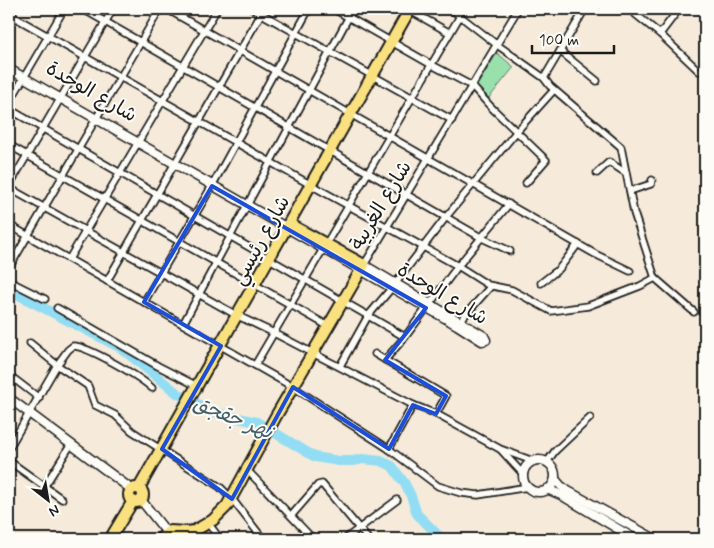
<svg xmlns="http://www.w3.org/2000/svg" width="714" height="548" viewBox="0 0 714 548" font-family="Mynerve,'Playpen Sans Arabic',sans-serif">
<style>
.green{fill:#9ae0ad;stroke:#5b7e64}
.lines{fill:none;stroke-linecap:round;stroke-linejoin:round}
.river{stroke:#93ddf4;stroke-width:10}
.minor-casing{stroke:#1c1c1c;stroke-width:9}
.tertiary-casing{stroke:#1c1c1c;stroke-width:11}
.trunk-casing{stroke:#1c1c1c;stroke-width:14}
.minor{stroke:#fdfcf7;stroke-width:5.5}
.tertiary{stroke:#fdfcf7;stroke-width:8}
.trunk{stroke:#fae180;stroke-width:10}
.marked{fill:none;stroke:#1d4ed8;stroke-width:4;stroke-linejoin:round}
.labels{text-anchor:middle;stroke-width:4;stroke-linejoin:round;paint-order:stroke}
.street-label{font-size:20px;fill:#1c1c1c;stroke:#fdfcf7}
.water-label{font-size:21px;font-style:italic;fill:#466068;stroke:#fdfcf7}
</style>
<rect width="100%" height="100%" fill="#f6ebda"/>
<filter id="ink" filterUnits="userSpaceOnUse"><feTurbulence type="fractalNoise" baseFrequency=".02" numOctaves="2"/><feDisplacementMap in="SourceGraphic" scale="10" xChannelSelector="R" yChannelSelector="G"/><feConvolveMatrix kernelMatrix="1 2 1 2 8 2 1 2 1" color-interpolation-filters="sRGB"/></filter>
<g filter="url(#ink)">
<polygon class="green" points="497,53 514,67 489,98 477,86"/>
<g class="lines">
<polyline class="river" points="9,290 121,348 177,393 203,407 220,414 257,422 315,457 339,461 353,461 363,459 381,461 392,466 405,484 411,496 417,514 442,539"/>
<defs>
<g id="minor">
<polyline points="83,9 482,238 510,251"/>
<polyline points="167,9 595,254 630,271"/>
<polyline points="253,9 452,120"/>
<polyline points="334,9 432,65 472,86 491,107 546,160 526,183"/>
<polyline points="451,9 496,44 544,78 550,86 621,147 634,213 655,278"/>
<polyline points="629,9 660,34 699,71"/>
<polyline points="409,10 450,33"/>
<polyline points="9,14 311,185 458,266 488,285 512,290 551,311 588,306 640,286 655,278 694,312"/>
<polyline points="660,34 679,9"/>
<polyline points="560,51 597,81"/>
<polyline points="544,78 585,9"/>
<polyline points="9,103 64,9"/>
<polyline points="9,109 405,337"/>
<polyline points="9,145 328,326"/>
<polyline points="597,173 609,162 626,173"/>
<polyline points="9,186 113,9"/>
<polyline points="9,188 238,316 274,333 413,405 436,414 500,449 533,461"/>
<polyline points="630,191 651,184 652,180"/>
<polyline points="9,225 293,387 389,449 438,486 461,493 478,495 528,487"/>
<polyline points="69,259 217,9"/>
<polyline points="364,265 518,9"/>
<polyline points="9,268 160,9"/>
<polyline points="9,281 45,299"/>
<polyline points="107,281 264,9"/>
<polyline points="541,283 559,269 578,244"/>
<polyline points="144,302 212,186 309,9"/>
<polyline points="57,308 158,366 197,386"/>
<polyline points="459,322 491,286"/>
<polyline points="183,324 353,9"/>
<polyline points="30,343 57,365 88,386 95,405 115,415 132,431 220,487 232,499 263,539"/>
<polyline points="375,354 446,396 436,414"/>
<polyline points="385,360 405,337 458,266 509,204"/>
<polyline points="255,365 460,16"/>
<polyline points="340,366 368,316 395,284 446,217 517,131 554,90"/>
<polyline points="9,375 39,398"/>
<path d="M9,448L57,365L68,350L73,346C88,346 140,377 152,388"/>
<polyline points="389,449 413,405"/>
<polyline points="501,450 523,474"/>
<polyline points="9,461 62,499"/>
<polyline points="547,462 555,451 590,418"/>
<polyline points="247,470 313,539"/>
<polyline points="44,487 70,446"/>
<polyline points="292,515 318,485 322,484 368,539"/>
<polyline points="208,523 220,539"/>
<polyline points="345,539 397,500"/>
</g>
<g id="tertiary">
<polyline points="9,69 457,325 482,341 486,340 484,336 364,265"/>
<polyline points="9,398 131,489"/>
<circle cx="539" cy="476" r="16"/>
<polyline points="555,479 561,486 568,491 655,539"/>
<polyline points="547,489 561,495 635,539"/>
<polyline points="141,500 172,539"/>
</g>
<g id="trunk">
<circle cx="136" cy="495" r="7"/>
<polyline points="139,488 410,9"/>
<polyline points="110,539 133,501"/>
<polyline points="160,539 170,531 186,532 194,531 213,520 227,506 276,416 364,265 289,224"/>
</g>
</defs>
<use href="#minor" class="minor-casing"/>
<use href="#tertiary" class="tertiary-casing"/>
<use href="#trunk" class="trunk-casing"/>
<use href="#minor" class="minor"/>
<use href="#tertiary" class="tertiary"/>
<use href="#trunk" class="trunk"/>
</g>
</g>
<path class="marked" d="M212,186L426,308L385,360L446,396L436,414L413,405L389,449L293,387L232,499L162,449L221,346L144,302Z"/>
<g class="labels">
<g class="street-label">
<text transform="translate(92 91) rotate(30)" y="7">شارع الوحدة</text>
<text transform="translate(380 205) rotate(-59)" y="7">شارع الغربية</text>
<text transform="translate(260 240) rotate(-61)" y="7">شارع رئيسي</text>
<text transform="translate(443 293) rotate(31)" y="7">شارع الوحدة</text>
</g>
<g class="water-label">
<text transform="translate(233 417) rotate(22)" y="7">نهر جقجق</text>
</g>
</g>
<rect width="714" height="548" fill="none" stroke="#fdfcf7" stroke-width="30"/>
<rect x="15" y="15" width="684" height="518" fill="none" stroke="#1c1c1c" stroke-width="2" filter="url(#ink)"/>
<g transform="translate(48 500) rotate(149)" stroke="#fdfcf7" stroke-width="4" paint-order="stroke">
<path d="M0-4L9 19L0 12L-9 19Z" fill="#1c1c1c"/>
<text y="-8" font-size="14" font-weight="bold" text-anchor="middle" fill="#1c1c1c">N</text>
</g>
<path d="M532 45v8h82v-8" fill="none" stroke="#1c1c1c" stroke-width="2.5"/>
<text x="539" y="45" font-size="15" fill="#1c1c1c" stroke="#fdfcf7" stroke-width="4" paint-order="stroke">100 m</text>
</svg>
